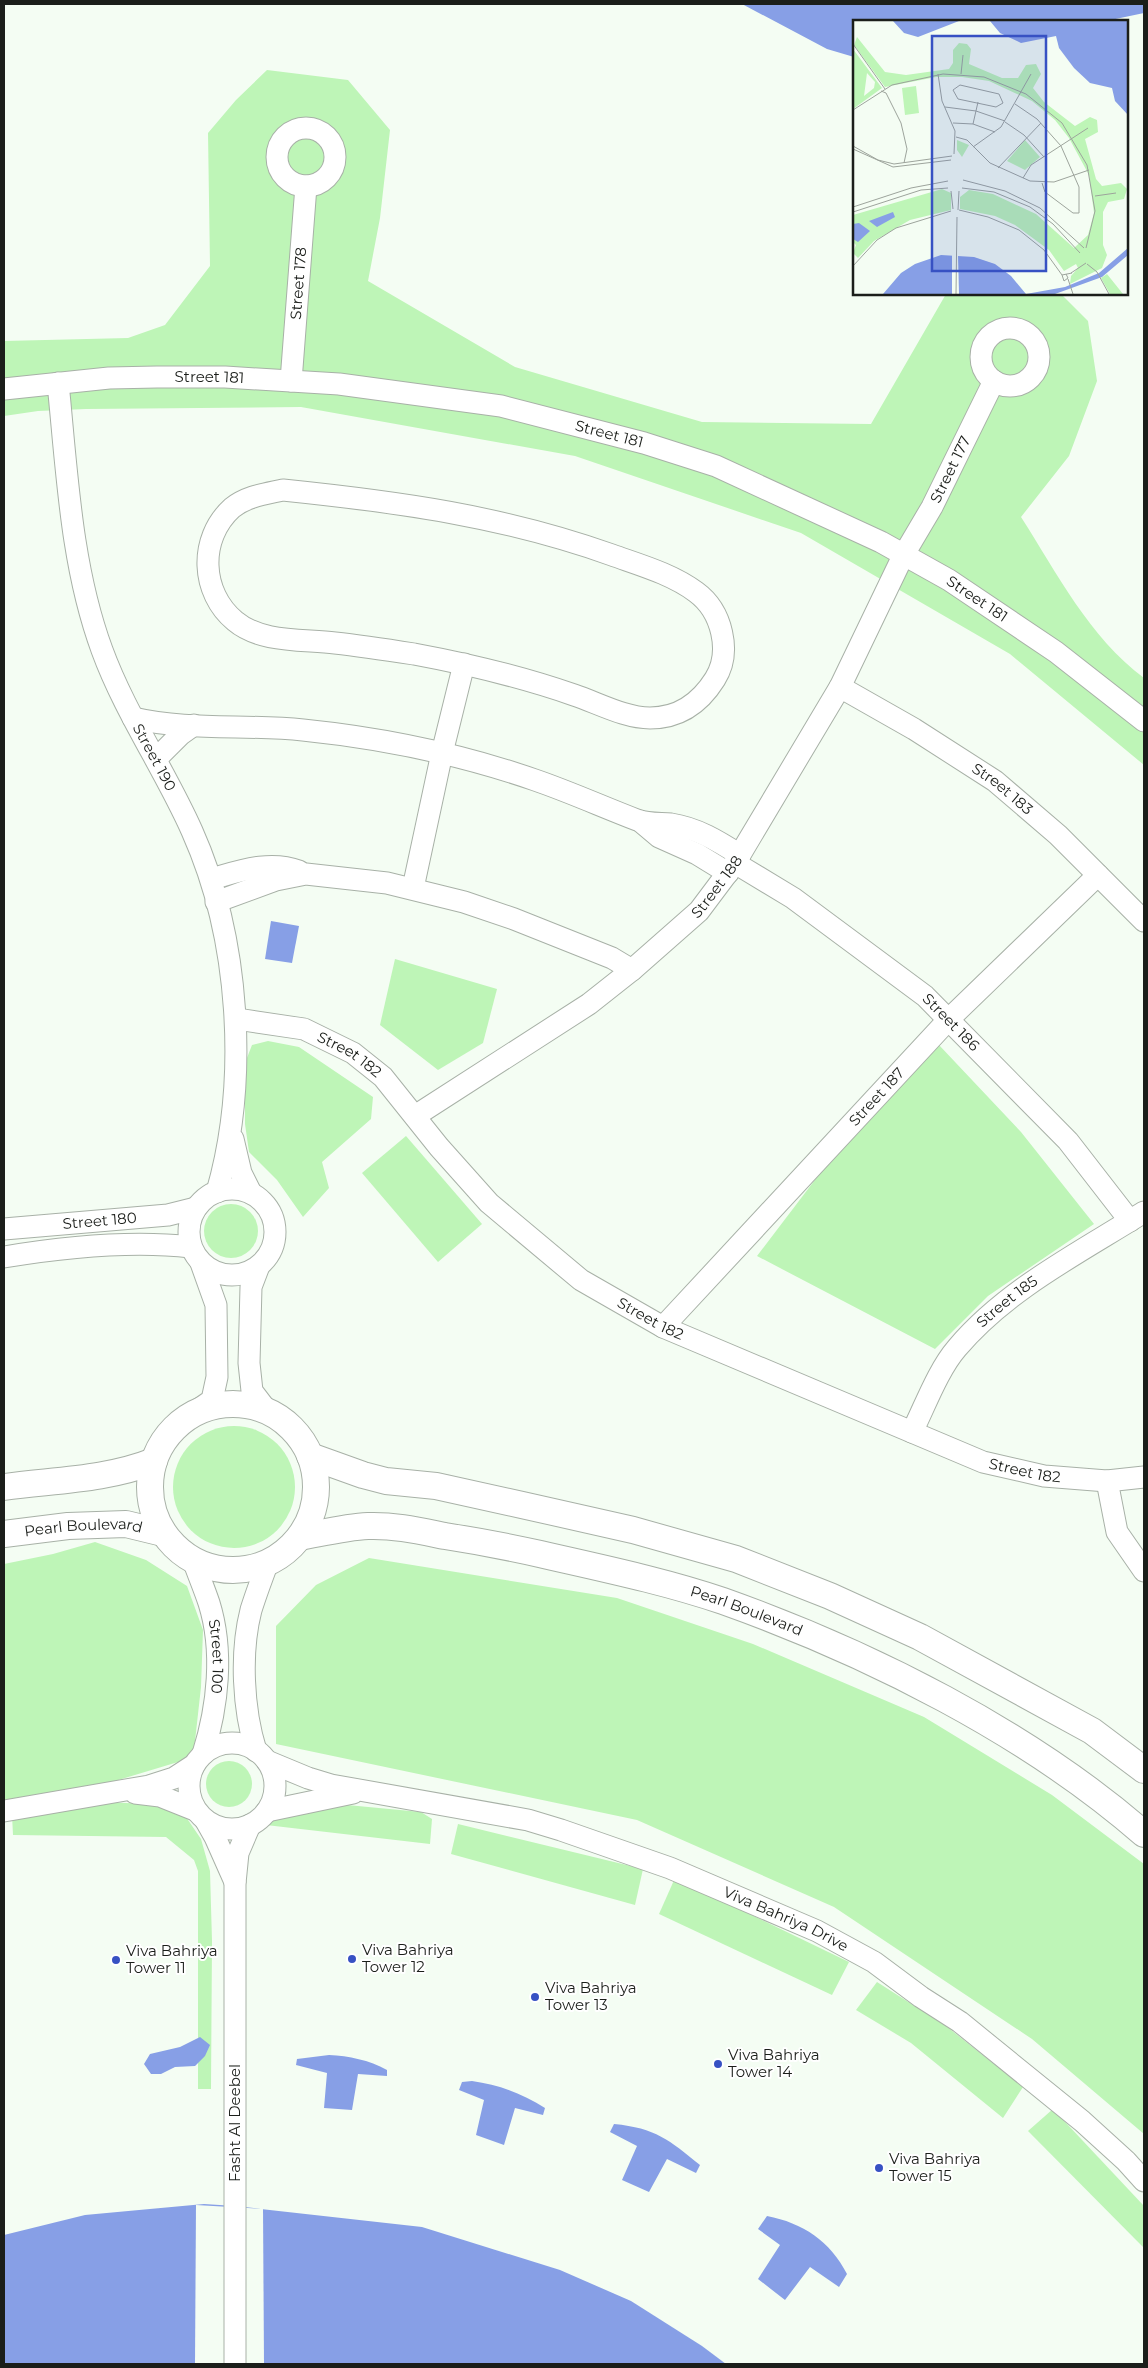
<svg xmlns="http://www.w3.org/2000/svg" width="1148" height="2368" viewBox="0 0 1148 2368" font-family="Montserrat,sans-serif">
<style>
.green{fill:#bef5b7}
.water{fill:#879fe6}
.pier{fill:#f4fdf3}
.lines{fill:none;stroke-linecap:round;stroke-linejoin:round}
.minor-casing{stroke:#a8b1a7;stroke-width:23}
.major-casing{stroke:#a8b1a7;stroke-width:28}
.minor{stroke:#fff;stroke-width:21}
.major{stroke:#fff;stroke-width:26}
.poi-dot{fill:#3751c3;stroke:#fff;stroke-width:2}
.labels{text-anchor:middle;stroke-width:4;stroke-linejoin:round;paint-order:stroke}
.street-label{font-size:15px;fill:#1b1e1a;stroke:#fff}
.poi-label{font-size:15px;fill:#1b1e1a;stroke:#fff;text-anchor:start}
.inset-road{fill:none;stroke:#9da49c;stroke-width:1}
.view{fill:#3751c3;fill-opacity:0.15;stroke:#3751c3;stroke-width:2.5}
.inset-edge{fill:none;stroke:#1b1e1a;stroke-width:2.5}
</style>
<rect width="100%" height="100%" fill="#f4fdf3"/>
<g class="green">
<path d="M267,70L348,80L390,130L380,218L368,281L515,367L702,422L871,424L946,294H1061L1088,321L1097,381L1069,456L1021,517C1057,573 1089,637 1144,678V765L1010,654L801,533L575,456L301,407L86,409L38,411L4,416V341L128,338L165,325L210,266L208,133L236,100Z"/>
<polygon points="395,959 497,989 483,1043 438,1070 380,1025"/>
<polygon points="268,1041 299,1047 373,1097 371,1119 322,1162 329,1188 303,1217 277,1180 249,1152 245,1124 245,1063 252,1045"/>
<polygon points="939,1045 1021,1132 1094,1224 988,1296 935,1349 757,1256 843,1143"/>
<polygon points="406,1136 482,1224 438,1262 362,1173"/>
<circle cx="231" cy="1231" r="27"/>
<circle cx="234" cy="1487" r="61"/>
<polygon points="95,1542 146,1560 187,1586 203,1630 201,1687 194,1750 188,1759 115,1781 4,1800 4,1564 53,1554"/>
<polygon points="369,1558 617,1598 753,1644 924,1717 1052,1795 1144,1864 1144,2134 1032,2039 834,1907 637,1820 276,1744 276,1626 316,1585"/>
<circle cx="229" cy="1784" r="23"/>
<polygon points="103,1802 149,1804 161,1807 186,1817 201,1839 210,1871 212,1941 211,2089 198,2089 198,1871 194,1860 166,1837 13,1835 12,1815"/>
<polygon points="326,1803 421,1812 432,1819 430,1844 266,1825 289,1811"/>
<polygon points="458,1824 643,1869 635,1905 451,1854"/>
<polygon points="675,1878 849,1962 832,1995 659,1914"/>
<polygon points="877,1982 946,2026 1023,2087 1003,2118 911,2043 856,2010"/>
<polygon points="1053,2109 1144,2206 1144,2248 1028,2131"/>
</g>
<g class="water">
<polygon points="742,4 1144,4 1144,13 1106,21 854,21 854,57 827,49"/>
<polygon points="271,921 299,926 292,963 265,959"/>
<polygon points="200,2037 210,2045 205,2056 195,2066 175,2067 161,2074 151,2074 144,2064 150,2054 180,2047"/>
<path d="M329,2055C349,2056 369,2060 387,2070V2076L358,2074L352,2110L324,2108L327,2073L296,2065L297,2059Z"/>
<path d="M472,2081C499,2085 522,2093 545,2108L543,2115L515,2108L504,2145L476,2135L484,2100L459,2090L462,2082Z"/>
<path d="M614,2124C656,2128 669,2140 700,2165L696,2173L667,2159L649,2192L622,2180L637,2146L610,2132Z"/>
<polygon points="204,2204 235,2206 422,2227 560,2270 631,2301 702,2346 726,2364 4,2364 4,2235 85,2215"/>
<path d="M767,2216C803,2223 830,2241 847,2274L839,2287L810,2267L785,2300L758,2279L780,2245L758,2229Z"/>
</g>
<polygon class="pier" points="196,2205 263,2209 264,2364 195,2364"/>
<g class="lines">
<defs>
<g id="minor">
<circle cx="306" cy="157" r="29"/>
<circle cx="1010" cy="357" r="29"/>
<path id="s1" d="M291,381L306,186"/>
<path id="s2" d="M58,383C67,472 71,566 102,650C125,713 165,770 192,831C240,938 249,1080 217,1192"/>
<path id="s3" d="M4,389L109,378L157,377H225L339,384L501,406L644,443L716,466L881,542L949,580L1056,652L1144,721"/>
<path d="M283,490C399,502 502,516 612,555C640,565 672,574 696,592C722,611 732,652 715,679C700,703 679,718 650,718C625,718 598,703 574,695C522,677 468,664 414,654C388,650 362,646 335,643C303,639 261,643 235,621C201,593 198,539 232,508C247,496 265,494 283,490Z"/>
<path id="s4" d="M840,687L914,729L995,781L1058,835L1144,921"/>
<path d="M133,718C188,731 246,724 303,730C381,738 460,754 535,780C570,792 603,807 637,820C648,824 660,823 671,824C697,828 718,841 740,855"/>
<polyline points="156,759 180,735 194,725"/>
<polyline points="640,821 659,837 697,854 728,873"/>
<path id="s5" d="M735,863L793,898L925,996L1068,1141L1130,1221"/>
<path d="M211,879C240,871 269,860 299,871"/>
<polyline points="413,888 442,753 464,664"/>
<polyline points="216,902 276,880 306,874 387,883 464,902 514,919 612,958 632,970"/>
<path id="s6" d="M237,1019L304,1029L353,1053L383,1077L439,1147L489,1203L581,1280L663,1327L983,1462L1044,1476L1107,1481L1144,1477"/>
<path id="s7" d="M415,1116L589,1004L632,970L699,911L735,863L840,687L903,556L932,507L994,381"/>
<polyline points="233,1139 241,1173 251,1193"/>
<circle cx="232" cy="1232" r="43"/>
<path id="s8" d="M4,1229L168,1215L196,1208"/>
<path d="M4,1257C64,1247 130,1240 191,1247"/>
<polyline points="259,1266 251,1287 249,1363 252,1391 268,1412"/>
<path id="s9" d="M663,1327L949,1019L1098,875"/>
<polyline points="189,1416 212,1400 217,1377 216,1305 201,1263"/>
<path id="s10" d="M912,1432C925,1406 938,1370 957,1348C1007,1289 1079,1253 1144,1212"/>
<polyline points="1107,1481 1117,1532 1144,1571"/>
<path id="s11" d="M193,1560C198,1574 204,1588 209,1603C224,1651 218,1706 203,1754"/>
<circle cx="232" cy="1786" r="43"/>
<path d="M256,1751C243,1709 240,1653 251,1610C256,1594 262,1578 268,1562"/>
<path id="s12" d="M267,1761L308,1778L331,1785L528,1820L561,1830L670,1868L817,1931L874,1962L921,1997L960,2022L1082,2121L1126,2161L1144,2181"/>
<polyline points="135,1793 160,1796 195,1810"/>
<polyline points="4,1811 149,1786 174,1778 194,1765"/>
<polyline points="267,1811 353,1793"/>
<polyline points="206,1821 215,1837 235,1882"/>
<polyline points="235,2364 235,1883 238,1853 250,1825"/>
</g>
<g id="major">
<circle cx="233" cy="1487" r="83"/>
<polyline points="310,1456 363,1475 386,1481 436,1486 522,1505 633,1530 736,1559 830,1596 920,1637 1092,1731 1144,1770"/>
<path d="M4,1487C54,1480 106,1480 154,1461"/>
<path id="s13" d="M4,1534L68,1526L126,1524L163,1533"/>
<path id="s14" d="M300,1537C322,1533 346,1527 368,1526C394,1525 420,1531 445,1536C477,1541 509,1547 540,1554C601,1568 664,1581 723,1601C869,1653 1027,1732 1144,1834"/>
</g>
</defs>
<use href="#minor" class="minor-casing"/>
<use href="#major" class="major-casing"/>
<use href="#minor" class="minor"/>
<use href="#major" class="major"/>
</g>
<g class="poi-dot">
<circle cx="352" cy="1959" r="5"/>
<circle cx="116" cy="1960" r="5"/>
<circle cx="535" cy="1997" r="5"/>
<circle cx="718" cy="2064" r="5"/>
<circle cx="879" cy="2168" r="5"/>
</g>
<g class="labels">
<g class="street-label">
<text dy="5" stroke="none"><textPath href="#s1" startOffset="98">Street 178</textPath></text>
<text dy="5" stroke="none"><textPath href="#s3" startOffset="206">Street 181</textPath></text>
<text dy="5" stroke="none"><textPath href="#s3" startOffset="611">Street 181</textPath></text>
<text dy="5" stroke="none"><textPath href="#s7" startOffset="860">Street 177</textPath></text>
<text dy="5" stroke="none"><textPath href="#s3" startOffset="1016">Street 181</textPath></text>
<text dy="5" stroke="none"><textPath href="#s2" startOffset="391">Street 190</textPath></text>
<text dy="5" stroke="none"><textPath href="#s4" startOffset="192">Street 183</textPath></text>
<text dy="5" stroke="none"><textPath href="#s7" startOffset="381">Street 188</textPath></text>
<text dy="5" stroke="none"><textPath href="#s5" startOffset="269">Street 186</textPath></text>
<text dy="5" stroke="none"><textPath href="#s6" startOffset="120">Street 182</textPath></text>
<text dy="5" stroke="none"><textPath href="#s9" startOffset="314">Street 187</textPath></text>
<text dy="5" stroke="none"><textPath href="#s8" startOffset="96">Street 180</textPath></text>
<text dy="5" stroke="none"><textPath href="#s10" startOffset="164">Street 185</textPath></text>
<text dy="5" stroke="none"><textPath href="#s6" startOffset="525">Street 182</textPath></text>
<text dy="5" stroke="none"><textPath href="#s6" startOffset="930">Street 182</textPath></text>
<text dy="5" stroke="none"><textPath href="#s13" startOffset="80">Pearl Boulevard</textPath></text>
<text dy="5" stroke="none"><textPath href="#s14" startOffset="458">Pearl Boulevard</textPath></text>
<text dy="5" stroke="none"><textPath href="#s11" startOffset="100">Street 100</textPath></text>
<text dy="5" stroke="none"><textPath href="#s12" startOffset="545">Viva Bahriya Drive</textPath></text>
<text transform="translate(235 2123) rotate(-90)" y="5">Fasht Al Deebel</text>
</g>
<g class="poi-label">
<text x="362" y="1955">Viva Bahriya<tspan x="362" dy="17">Tower 12</tspan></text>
<text x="126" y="1956">Viva Bahriya<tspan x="126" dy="17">Tower 11</tspan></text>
<text x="545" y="1993">Viva Bahriya<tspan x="545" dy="17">Tower 13</tspan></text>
<text x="728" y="2060">Viva Bahriya<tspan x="728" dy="17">Tower 14</tspan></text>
<text x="889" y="2164">Viva Bahriya<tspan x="889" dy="17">Tower 15</tspan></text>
</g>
</g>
<g transform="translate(853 20)">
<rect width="275" height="275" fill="#f4fdf3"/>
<path d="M4,17L32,52L53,55L96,49L100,43V30L106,23L114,24L118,29L116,44L149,58H165L173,45L183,44L188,54L180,68L191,82L222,106L237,97L244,100L245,112L232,119L243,159L249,166L268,163L274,169L271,179L255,182L250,192V225L254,235L249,248L217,264L218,256L225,248L223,244L211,251L196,230L162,205L142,196L107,189V177L116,170L140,174L183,194L221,228L235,215L241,193L236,155L216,118L202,100L179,81L136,61L109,57H83L32,67L1,25ZM0,29L29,68L0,89ZM14,53L22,62L21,68L11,76ZM63,66L66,93L52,95L49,68ZM104,120L116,125L109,137L104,130ZM172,120L187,137L172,150L154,141ZM89,169L98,173V190L57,200L21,221L5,238L0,233L3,225L0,222V195ZM254,254L270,274H257L248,258Z" fill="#bef5b7" fill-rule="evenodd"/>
<path d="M40,1H106L65,17L51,13ZM137,1H275V95L262,81L259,68L237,63L221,48L206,28L203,16L168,23L147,13ZM40,192L42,197L24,207L16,201ZM6,203L17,211L5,222L0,219V204ZM275,228V235L249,257L202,274H30L48,253L62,244L88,235L121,237L142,244L158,256L173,274L212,267L246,253Z" fill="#879fe6"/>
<path d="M99,234L105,235L106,274H99Z" fill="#f4fdf3"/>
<path class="inset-road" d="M0,24L32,69M85,54L89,81L102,111L101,134M108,54L110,35M107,65L146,74L150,83L143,87L105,79L100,70ZM28,71L33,73L48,103L54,129L51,143M162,84L184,99L208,126L226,167V193H220L192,172L189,163M92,87L123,91L152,101M0,90L39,65L90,54L131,57L173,74L209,103L234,145L242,191L233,228M152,102L171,115L191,137M100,103L120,104L142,112M120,104L125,82M103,117L114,120L137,143L177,161L201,162L236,150M0,126L25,140L41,144L99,136M120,127L148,107L178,54M0,129L40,147L98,140M145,148L188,103M170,158L178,145L235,108M110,160L152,171L187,188L231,228M109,168L141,172L177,187L200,204L227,233M98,171L100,189M242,176L263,173M0,187L58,168L95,161M105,190L106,171M106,190L135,197L166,210L191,230L209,255M0,192L68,170L95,168M234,244L244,252L256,274M0,246L24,220L43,208L98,191M218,253L233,243M213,254L215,258L211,261L209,255L219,253M215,259L220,274M103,274L104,197"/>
<path class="view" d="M79,16H193V251H79Z"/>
<rect width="275" height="275" class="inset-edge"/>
</g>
<rect width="1148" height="2368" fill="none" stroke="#1b1e1a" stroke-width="10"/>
</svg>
